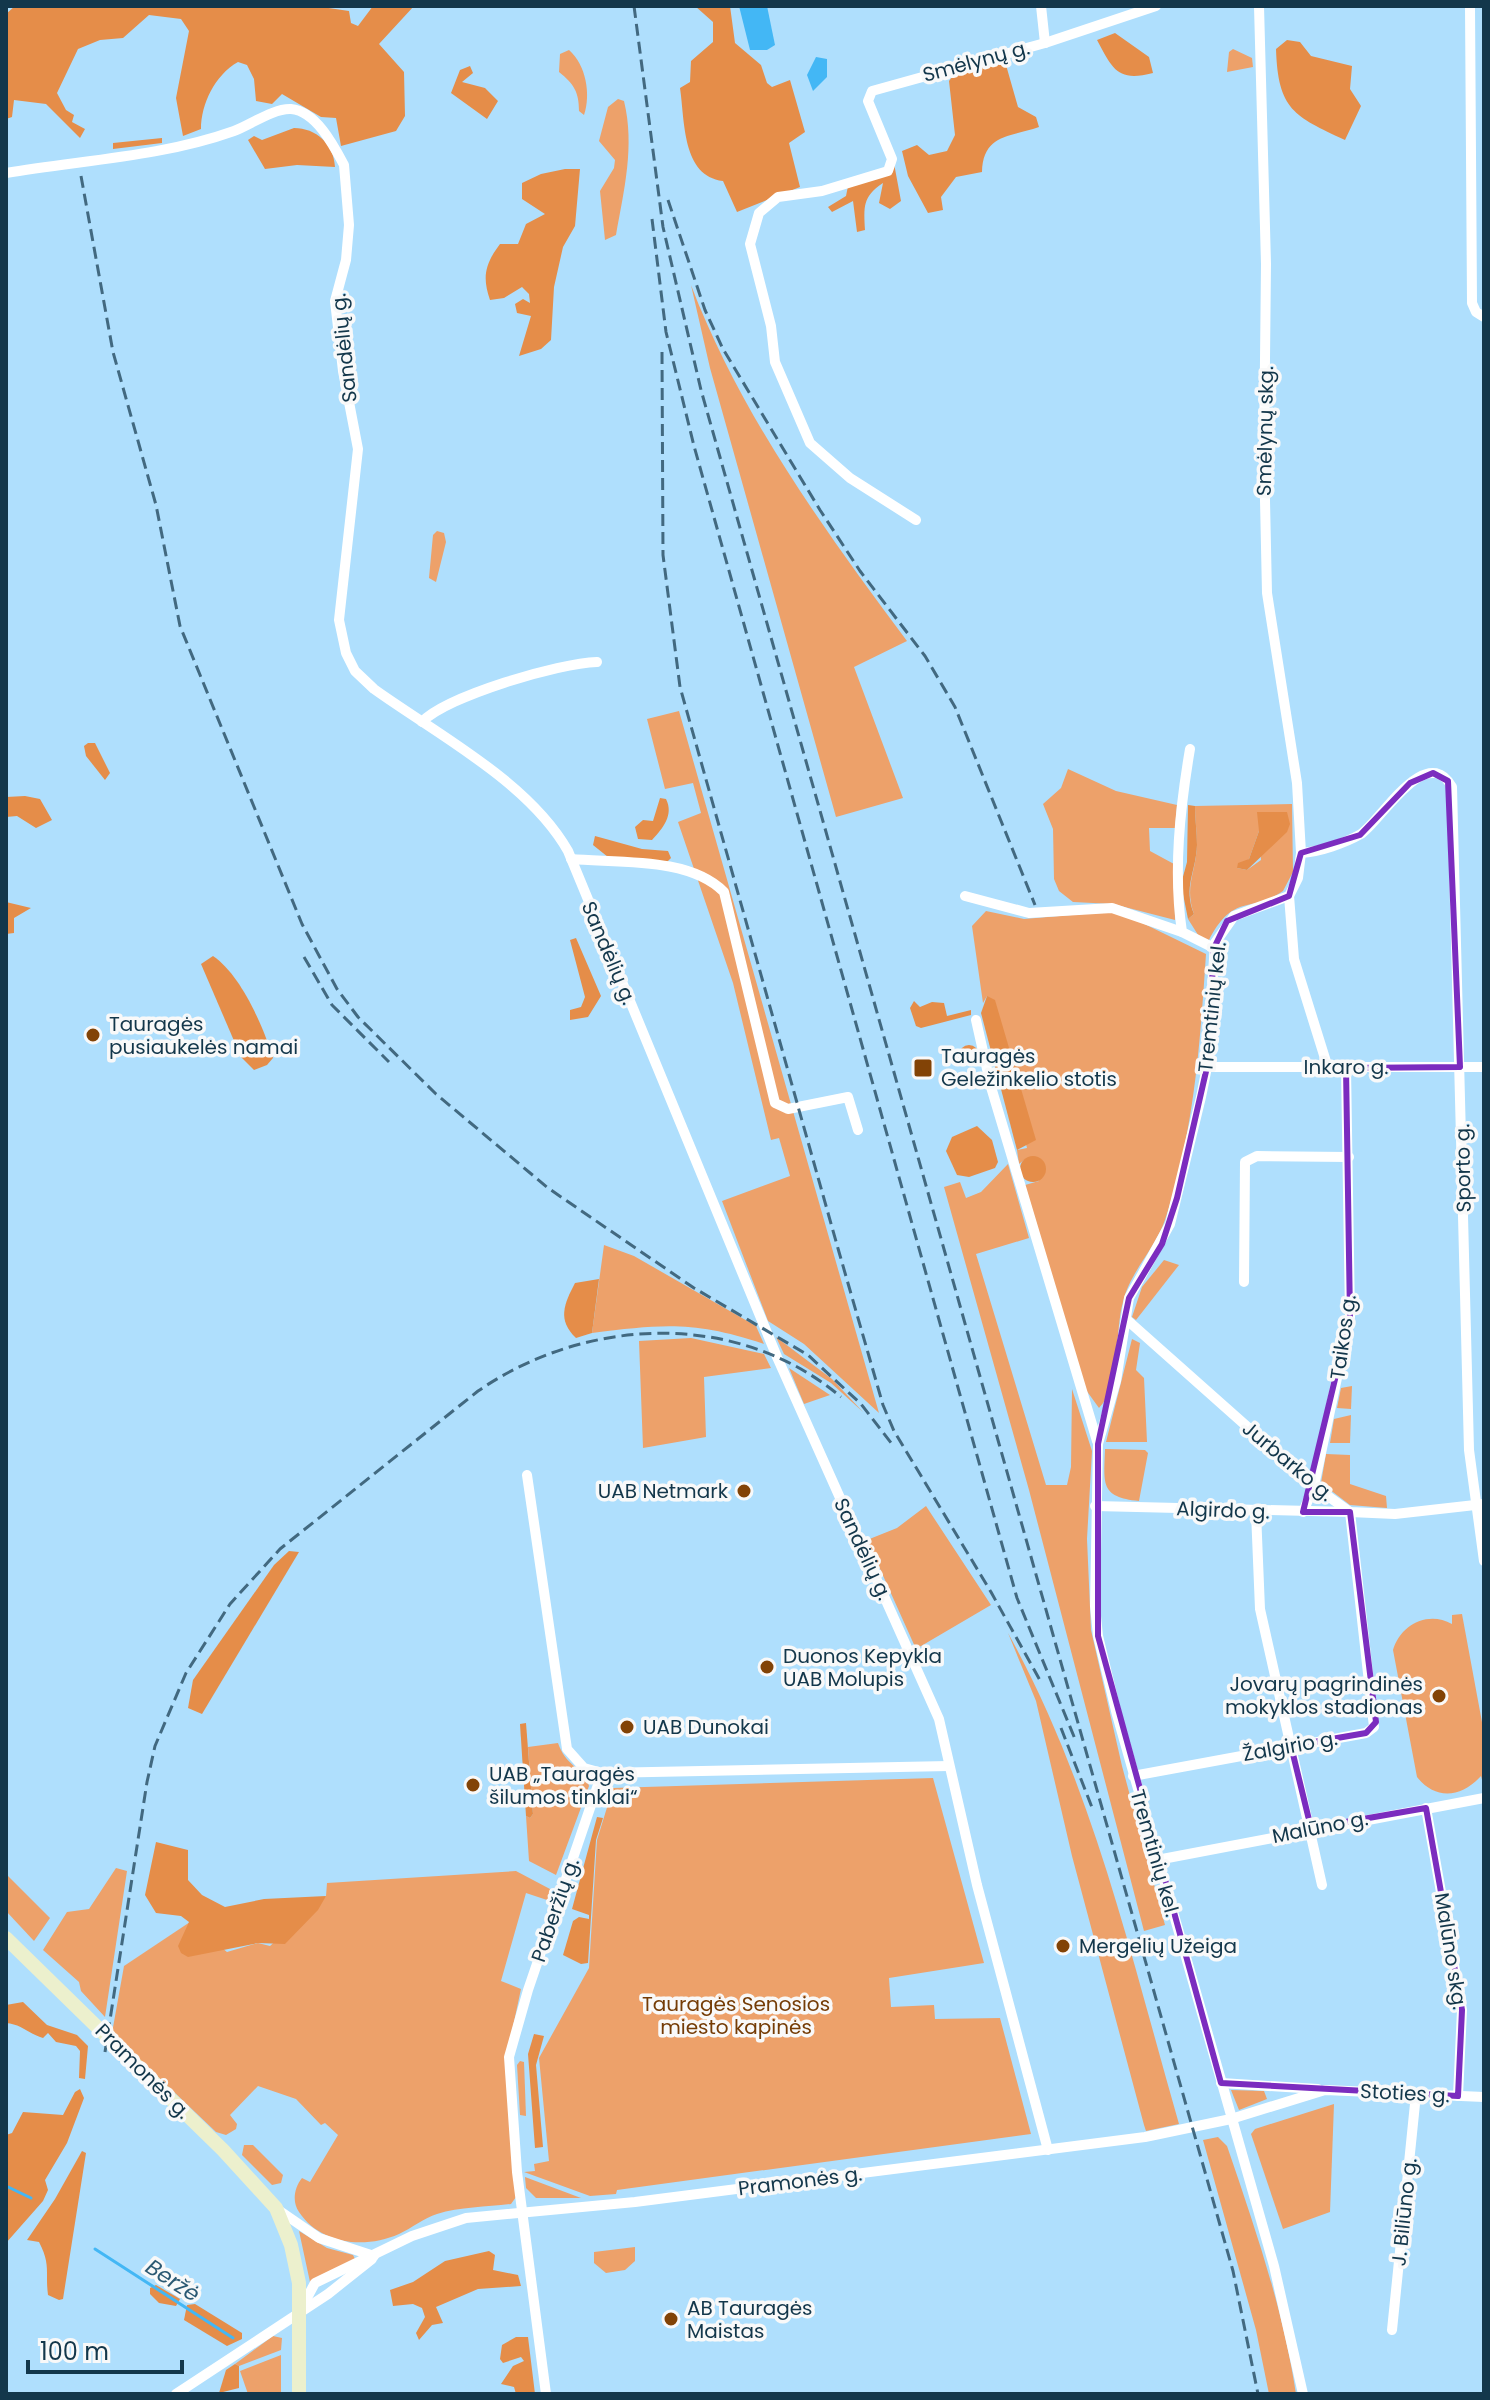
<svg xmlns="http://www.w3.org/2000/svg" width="1490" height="2400" viewBox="0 0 1490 2400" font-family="Poppins,sans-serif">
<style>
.green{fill:#eda16a;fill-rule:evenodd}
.forest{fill:#e58d49}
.water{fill:#43b7f5}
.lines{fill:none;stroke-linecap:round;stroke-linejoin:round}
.stream{stroke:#43b7f5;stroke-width:3}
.street{stroke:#fff;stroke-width:10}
.secondary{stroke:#ecf0cd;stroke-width:14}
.rail{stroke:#426980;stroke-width:3;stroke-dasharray:12 6;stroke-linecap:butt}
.marked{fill:none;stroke:#7b2cbf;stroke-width:6;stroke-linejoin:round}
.poi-dot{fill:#824306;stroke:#f9f9f9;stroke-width:3}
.labels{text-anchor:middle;stroke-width:7;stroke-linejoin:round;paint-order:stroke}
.street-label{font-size:20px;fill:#13374b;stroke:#f9f9f9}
.poi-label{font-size:20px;fill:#13374b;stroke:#f9f9f9;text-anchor:start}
.park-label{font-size:20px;fill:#753c06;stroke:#f9f9f9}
.water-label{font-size:22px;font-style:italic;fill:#2b5973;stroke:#f9f9f9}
</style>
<rect width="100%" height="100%" fill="#afdffd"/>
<g class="green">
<polygon points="1233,49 1252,58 1253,67 1227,72 1229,52"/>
<path d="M569,50C586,65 591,94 584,115L579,111C579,92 574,84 559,72L560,54Z"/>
<path d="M618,99L624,101C635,146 624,190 616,235L605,240L600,191L614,168L615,160L599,141L608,107Z"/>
<path d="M691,285C740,414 825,531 907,641L854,667L903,798L836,817L710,368Z"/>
<polygon points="437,531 444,533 446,542 436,582 429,578 433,535"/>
<polygon points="679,711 879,1413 804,1344 768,1321 722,1201 790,1176 779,1138 771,1140 733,983 678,822 701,813 693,783 665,789 647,719"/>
<polygon points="1068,769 1116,791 1177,805 1175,828 1149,828 1150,851 1174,864 1175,920 1113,904 1073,902 1059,891 1054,879 1053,829 1043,804 1061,788"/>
<path d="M1292,804L1293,872L1283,891C1250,914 1234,892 1209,940L1200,938L1188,919L1194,914C1184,886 1196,873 1197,845C1197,832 1195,820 1195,806ZM1259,831L1261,860L1247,870L1237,868L1249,859Z"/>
<path d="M986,911L1024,919L1108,912L1128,916L1206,954C1200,1045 1194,1133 1165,1220C1155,1249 1130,1272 1123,1302C1115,1329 1120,1388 1099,1408L1086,1390L1025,1185L1039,1181L1024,1160L1019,1164L1017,1150L1027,1148L987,996L983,1003L972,926Z"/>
<polygon points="1008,1164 1029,1238 976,1254 1046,1485 1067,1485 1071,1467 1072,1389 1092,1451 1087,1539 1091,1630 1122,1766 1165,1925 1144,1931 1029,1490 944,1187 960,1182 966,1198 981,1192"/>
<path d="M604,1245L634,1256L756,1326L764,1344C695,1321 664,1324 592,1333Z"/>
<polygon points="1164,1260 1179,1265 1136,1320 1132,1317 1142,1287"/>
<polygon points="776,1337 832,1379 863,1412 831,1383 784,1354"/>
<polygon points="691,1338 764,1354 771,1368 704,1377 706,1437 643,1448 639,1341"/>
<polygon points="1132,1339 1140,1343 1136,1370 1144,1378 1147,1442 1106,1442"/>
<polygon points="789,1368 830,1395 804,1404"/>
<polygon points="1352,1386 1351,1409 1337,1408 1341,1388"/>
<polygon points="1351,1415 1350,1443 1330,1443 1334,1419"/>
<path d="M1105,1449L1145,1450L1148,1453L1139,1501C1100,1497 1104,1484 1105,1449Z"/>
<polygon points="1326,1454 1350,1455 1350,1484 1386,1496 1387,1508 1350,1505 1321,1483"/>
<polygon points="926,1506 991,1605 916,1649 867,1540 897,1528"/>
<path d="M1462,1614L1484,1733V1787L1481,1776C1462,1797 1436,1801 1417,1777L1393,1650C1400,1625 1428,1610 1452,1624V1615Z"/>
<path d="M1008,1633C1093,1786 1131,1957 1179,2124L1146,2131L1144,2125L1072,1856L1036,1701Z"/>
<path d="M558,1743C566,1767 585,1769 589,1786L556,1875L529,1861L526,1816L530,1818L533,1814L528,1747Z"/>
<polygon points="933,1778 984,1963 889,1978 891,2007 934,2005 935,2019 1000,2018 1031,2134 617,2190 616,2194 590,2196 524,2172 535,2171 534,2164 549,2161 539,2058 589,1968 597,1840 613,1788"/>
<polygon points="116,1868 127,1871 105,2017 81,1991 79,1982 43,1950 67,1912 89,1909"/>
<path d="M516,1871L550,1889V1901L526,1893L501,1981L521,1989L505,2064L516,2197L511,2204C487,2207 460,2207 437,2214C424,2218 412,2228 399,2234C365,2249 321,2245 299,2212C292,2202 294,2188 302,2178L310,2182L338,2135L325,2123L321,2125L296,2099L258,2086L230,2115L237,2124L236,2129L226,2135L216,2132L112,2033L124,1966L190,1922L227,1952L258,1943L270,1946L326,1896L327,1883Z"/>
<polygon points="6,1874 50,1918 34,1941 6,1911"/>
<polygon points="520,2061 524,2062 526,2116 520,2115 517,2065"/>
<polygon points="1231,2090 1264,2091 1267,2099 1239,2110"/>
<polygon points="1334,2104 1330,2212 1283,2229 1251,2134 1255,2129"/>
<path d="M1218,2137L1227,2146C1255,2228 1283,2308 1296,2394H1269L1256,2330L1203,2140Z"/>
<polygon points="244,2145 253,2145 283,2175 281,2183 272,2185 242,2155"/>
<polygon points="525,2177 581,2198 536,2198 526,2188"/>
<polygon points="299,2231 327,2248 353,2255 355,2259 310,2282"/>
<polygon points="635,2247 635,2261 625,2270 606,2273 594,2263 594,2252"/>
<polygon points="273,2336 282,2338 281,2350 239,2366 235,2364"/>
<polygon points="281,2355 281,2394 248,2394 240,2371"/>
</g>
<g class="forest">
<path d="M15,6H315L349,11L351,23L358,26L373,6H414L379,44L404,72L405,116L396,131L341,146L336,118L321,117L282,94L272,104L256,101L254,79L247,65L238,62C215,75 201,104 201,129L183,136L176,98L189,31L181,19L149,15L123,38L100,40L78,49L57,93L66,110L74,115L72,122L85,129L80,138L46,104L14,100L12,117L6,119V14Z"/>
<path d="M695,6H730L735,43L761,65L767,83L772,87L790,80L805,132L789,143L800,187L737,212L723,181C682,176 685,122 680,88L690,82L691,61L713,42V22Z"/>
<path d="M1115,33L1149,57L1153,73C1118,82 1113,70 1097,40Z"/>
<path d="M1287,40L1300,42L1311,56L1352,66L1350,89L1361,106L1345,140C1294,116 1278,110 1276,49Z"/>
<path d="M988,64L1006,65L1018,107L1036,117L1039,127C1010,137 983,134 982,172L956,177L941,197L943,210L928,213L908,176L902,151L917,145L929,155L947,151L955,135L949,81L955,73Z"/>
<polygon points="470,66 473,73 462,82 485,88 498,101 487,119 451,93 460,70"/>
<path d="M294,128C316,128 334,144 335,167L297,165L265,169L248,140L254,136L262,140Z"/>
<polygon points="162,138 162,143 113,149 113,143"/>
<path d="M893,158L901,201L890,209L879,203L883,183C862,197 864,207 865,230L857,232L853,201L832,212L828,207L846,196L849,181L887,167Z"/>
<path d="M565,169H580L575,226L563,247L554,287L551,340L541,349L519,356L531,316L517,313L515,304L523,299L530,303L529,294L522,287L504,298L490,300C482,277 485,264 500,244H518L526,224L545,214L522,199V183L541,174Z"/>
<polygon points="88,743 95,743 110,773 105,780 86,756 84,746"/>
<polygon points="25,796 40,799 52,820 36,828 17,816 6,817 6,797"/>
<path d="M660,798L666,799C674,815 663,828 652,840L638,839L635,827L643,820L653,821Z"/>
<path d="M1188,805L1195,806C1195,820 1197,832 1197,845C1196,873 1183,886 1194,914L1188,919L1181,884L1187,862Z"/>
<polygon points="1257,812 1287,812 1290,824 1287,832 1247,870 1237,868 1238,863 1249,859 1259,831"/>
<polygon points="595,836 642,849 668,851 671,858 667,862 608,857 593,845"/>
<polygon points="6,902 31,908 14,918 14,933 6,934"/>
<polygon points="576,938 601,996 588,1017 570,1020 570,1010 581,1007 585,997 570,940"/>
<path d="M213,956C241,975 263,1026 273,1058L267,1065L254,1070L241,1057L201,964Z"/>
<polygon points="987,996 995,1000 1036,1140 1017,1150 981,1013"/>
<polygon points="914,1001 920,1007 932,1002 944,1003 947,1016 971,1010 971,1015 921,1028 916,1026 910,1008"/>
<circle cx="969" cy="1055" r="10"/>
<polygon points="977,1126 992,1140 998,1162 995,1168 969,1177 957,1175 946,1151 952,1137"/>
<circle cx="1033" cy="1169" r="13"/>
<path d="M599,1279L592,1333L576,1338C557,1320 564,1304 575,1283Z"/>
<polygon points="289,1551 299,1552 202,1714 188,1708 193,1680 274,1565"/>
<polygon points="526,1723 533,1814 530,1818 526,1816 520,1724"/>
<polygon points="597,1817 603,1818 596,1840 588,1963 581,1964 563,1955 573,1921 579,1917 589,1919 589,1915 572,1909"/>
<polygon points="156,1842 188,1850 188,1880 202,1895 225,1907 264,1899 326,1896 318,1910 285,1944 258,1943 188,1957 181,1953 178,1946 189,1922 181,1916 156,1913 145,1895"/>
<path d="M23,2002L47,2025L77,2035L88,2046L85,2079L79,2078L80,2051L76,2046L56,2042L48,2033L43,2038C29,2034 21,2024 6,2023V2005Z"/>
<polygon points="534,2034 544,2036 536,2065 543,2147 535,2148 528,2054"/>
<polygon points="80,2089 84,2098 67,2143 45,2180 48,2190 43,2201 6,2243 6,2135 12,2133 23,2112 63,2115 75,2092"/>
<path d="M82,2151L86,2153L63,2299L59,2300L48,2295C45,2272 51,2265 39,2242L27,2240L55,2199Z"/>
<polygon points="489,2251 495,2255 493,2270 518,2275 521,2286 478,2289 436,2307 443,2323 432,2325 419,2340 416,2333 425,2317 422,2308 413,2304 393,2306 390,2290 413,2282 445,2261"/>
<polygon points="156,2285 180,2299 176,2306 159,2303 150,2294 150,2288"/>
<polygon points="195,2304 242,2333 242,2339 227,2346 184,2320 187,2305"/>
<polygon points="516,2337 528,2337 535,2394 516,2394 514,2387 501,2384 513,2366 524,2361 521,2357 503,2363 500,2359 502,2345"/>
<polygon points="235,2364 239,2366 239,2388 219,2393 226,2370"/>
</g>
<g class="water">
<polygon points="739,6 767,6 775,45 767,50 750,50"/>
<polygon points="816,57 827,59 827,77 813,91 807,75"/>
</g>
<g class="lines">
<g class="stream">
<polyline points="6,2186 31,2198"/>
<polyline points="95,2249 233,2338"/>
</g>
<g class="street">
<polyline points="1041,6 1045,43"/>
<polyline points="1259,6 1266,264 1264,454 1267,593 1297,783 1301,853 1298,878 1289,896 1234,916 1215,943 1207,1067 1201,1097 1170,1224 1129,1298 1116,1381 1098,1444 1095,1606 1098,1636 1117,1715 1274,2266 1303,2394"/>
<polyline points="1470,6 1472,303 1476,312 1484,317"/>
<path d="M6,173C82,160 161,157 234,131C250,125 274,108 291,109C316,111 334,146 344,165L349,225L346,260L335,301L343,371L358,449L339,620L346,653L355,671L374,689C438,735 529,782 568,851L777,1357L939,1719L977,1885L1048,2150"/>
<polyline points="916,520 850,478 810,443 775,362 771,326 750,244 759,213 778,197 822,191 888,171 892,159 868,101 872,91 1045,43 1156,6"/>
<path d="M422,722C447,696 559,663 597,662"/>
<path d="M1190,749C1180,808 1173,872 1182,932L1214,948"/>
<path d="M1301,853C1320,852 1345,843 1361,834C1381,821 1426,741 1452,787L1469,1450L1484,1561"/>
<path d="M571,859C619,863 690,857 724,892L775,1103L788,1109L848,1097L858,1130"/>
<polyline points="965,896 1029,913 1112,908 1182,932"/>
<polyline points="1289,896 1294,959 1328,1068"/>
<polyline points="976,1020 991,1087 1097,1441"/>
<polyline points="1207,1067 1484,1067"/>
<polyline points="1244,1282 1245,1162 1257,1156 1349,1157"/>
<polyline points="1126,1319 1314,1486 1350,1512 1395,1514 1484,1504"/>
<polyline points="527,1475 567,1749 584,1768 602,1773"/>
<polyline points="1095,1506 1350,1512 1374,1727 1366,1733 1133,1776"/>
<polyline points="1256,1512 1260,1609 1322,1885"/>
<polyline points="1303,1512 1314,1486 1350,1317 1346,1068"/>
<polyline points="1426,1808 1462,2010 1458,2096"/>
<polyline points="1157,1860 1484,1798"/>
<polyline points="1221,2083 1318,2089"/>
<polyline points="277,2209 319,2238 374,2256"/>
<polyline points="302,2307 315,2283 412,2236 466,2218 635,2202 1145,2137 1231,2119 1325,2090 1484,2097"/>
<polyline points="1392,2330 1416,2094"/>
<polyline points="176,2394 328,2294 372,2259"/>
<polyline points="546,2394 517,2172 509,2057 528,1990 602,1773 949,1766"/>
</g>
<polyline class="secondary" points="6,1938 223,2150 276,2208 291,2245 299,2283 299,2394"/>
<g class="rail">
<polyline points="634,6 663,227 701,390 1233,2271 1258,2394"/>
<polyline points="81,176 113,352 156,505 180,626 302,924 337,989 358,1017 436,1094 548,1188 694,1288 808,1355 861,1404 892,1444"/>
<polyline points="668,200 705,310 723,349 820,510 860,571 925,656 955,707 1035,905"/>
<polyline points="652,219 666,332 694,446 1017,1598 1075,1739"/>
<polyline points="662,352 663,555 680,687 839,1252 883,1405 894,1431 991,1592 1042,1684"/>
<polyline points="304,957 332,1005 389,1062"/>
<polyline points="1061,1728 1093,1810"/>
<path d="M105,2052L147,1782L155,1746L186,1673L230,1604L280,1549L478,1391C587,1316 738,1310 841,1397"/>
</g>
</g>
<path class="marked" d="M1433,773L1448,781L1460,1067L1346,1068L1350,1317L1303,1512H1350L1376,1722L1366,1733L1291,1746L1311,1828L1426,1808L1462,2010L1458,2096L1221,2083L1098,1636V1444L1129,1298L1162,1244L1177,1198L1207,1067L1214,948L1227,921L1289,896L1301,853L1360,835L1410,783Z"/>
<g class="poi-dot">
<circle cx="93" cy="1035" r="8"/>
<rect x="913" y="1058" width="20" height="20" rx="4"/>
<circle cx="744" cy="1491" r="8"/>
<circle cx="767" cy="1667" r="8"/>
<circle cx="1439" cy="1696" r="8"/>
<circle cx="627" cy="1727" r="8"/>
<circle cx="473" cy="1785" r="8"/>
<circle cx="1063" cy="1946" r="8"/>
<circle cx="671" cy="2319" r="8"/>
</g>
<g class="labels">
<g class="street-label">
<text transform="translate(976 61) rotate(-15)" y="7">Smėlynų g.</text>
<text transform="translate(344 348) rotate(-96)" y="7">Sandėlių g.</text>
<text transform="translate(1265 431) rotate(-89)" y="7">Smėlynų skg.</text>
<text transform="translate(609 953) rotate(67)" y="7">Sandėlių g.</text>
<text transform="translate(1212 1007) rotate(-84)" y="7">Tremtinių kel.</text>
<text x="1346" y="1074">Inkaro g.</text>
<text transform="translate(1463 1168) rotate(-91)" y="7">Sporto g.</text>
<text transform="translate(1343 1337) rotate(-82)" y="7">Taikos g.</text>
<text transform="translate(1288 1461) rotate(40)" y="7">Jurbarko g.</text>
<text transform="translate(1223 1510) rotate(2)" y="7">Algirdo g.</text>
<text transform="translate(863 1549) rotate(65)" y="7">Sandėlių g.</text>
<text transform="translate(1290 1746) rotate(-10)" y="7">Žalgirio g.</text>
<text transform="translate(1320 1827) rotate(-11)" y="7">Malūno g.</text>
<text transform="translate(1155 1853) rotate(74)" y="7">Tremtinių kel.</text>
<text transform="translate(555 1910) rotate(-71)" y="7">Paberžių g.</text>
<text transform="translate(1451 1951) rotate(81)" y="7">Malūno skg.</text>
<text transform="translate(143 2071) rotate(45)" y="7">Pramonės g.</text>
<text transform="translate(1405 2093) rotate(3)" y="7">Stoties g.</text>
<text transform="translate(800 2181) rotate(-7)" y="7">Pramonės g.</text>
<text transform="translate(1404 2212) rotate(-84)" y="7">J. Biliūno g.</text>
</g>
<g class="poi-label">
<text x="109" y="1031">Tauragės<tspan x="109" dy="23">pusiaukelės namai</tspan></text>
<text x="941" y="1063">Tauragės<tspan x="941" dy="23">Geležinkelio stotis</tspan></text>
<text x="728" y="1498" text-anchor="end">UAB Netmark</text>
<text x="783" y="1663">Duonos Kepykla<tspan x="783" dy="23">UAB Molupis</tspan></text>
<text x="1423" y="1691" text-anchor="end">Jovarų pagrindinės<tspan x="1423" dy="23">mokyklos stadionas</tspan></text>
<text x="643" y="1734">UAB Dunokai</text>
<text x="489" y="1781">UAB „Tauragės<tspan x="489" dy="23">šilumos tinklai“</tspan></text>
<text x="1079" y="1953">Mergelių Užeiga</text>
<text x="687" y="2315">AB Tauragės<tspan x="687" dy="23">Maistas</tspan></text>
</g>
<g class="park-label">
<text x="736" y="2011">Tauragės Senosios<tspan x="736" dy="23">miesto kapinės</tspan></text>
</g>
<g class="water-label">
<text transform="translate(173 2280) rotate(33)" y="8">Beržė</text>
</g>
</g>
<rect width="1490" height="2400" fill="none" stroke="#13374b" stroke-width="16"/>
<path d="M28 2360v12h154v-12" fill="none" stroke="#13374b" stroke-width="4"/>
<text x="40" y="2360" font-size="24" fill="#13374b" stroke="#f9f9f9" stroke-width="6" paint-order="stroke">100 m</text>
</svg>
